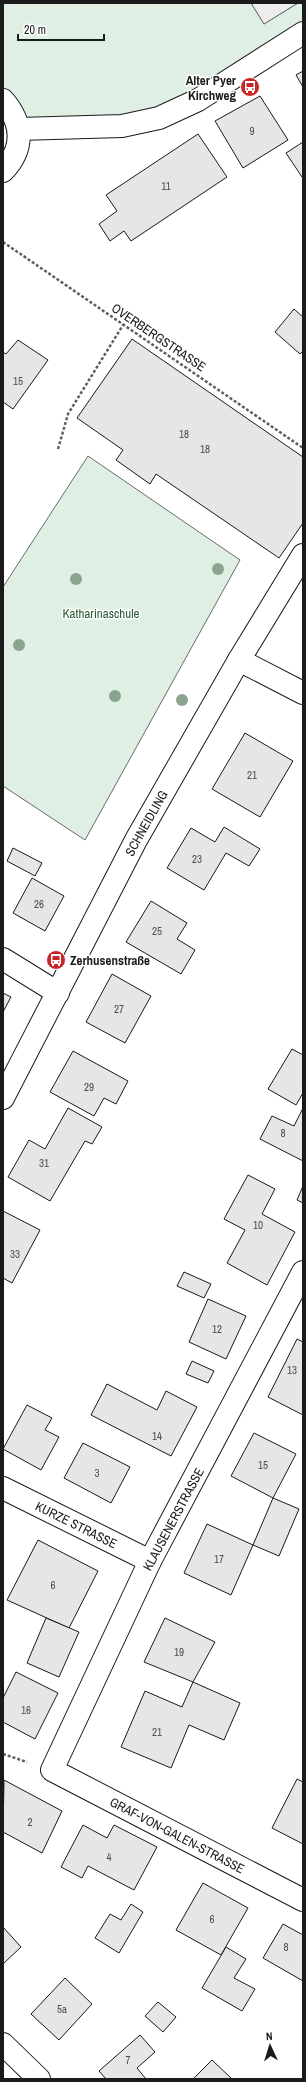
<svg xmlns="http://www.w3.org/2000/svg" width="306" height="2082" viewBox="0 0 306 2082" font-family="'Archivo Narrow',sans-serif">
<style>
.green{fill:#e0efe3;stroke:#6a6a6a}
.parking{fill:#ededed;stroke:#6a6a6a}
.building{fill:#e6e6e6;stroke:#1a1a1a}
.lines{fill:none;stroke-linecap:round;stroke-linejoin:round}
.minor-casing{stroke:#1a1a1a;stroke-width:24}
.path{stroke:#5f5f5f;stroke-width:2.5;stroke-dasharray:3 2;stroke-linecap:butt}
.minor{stroke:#fff;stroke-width:22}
.tree{fill:#8aa48f}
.labels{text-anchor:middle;stroke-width:3;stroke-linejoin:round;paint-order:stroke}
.number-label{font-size:11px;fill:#4d4d4d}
.poi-label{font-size:13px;font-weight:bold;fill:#1a1a1a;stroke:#fff;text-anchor:end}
.street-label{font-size:13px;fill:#1a1a1a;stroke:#fff}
.park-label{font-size:13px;fill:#2b5a34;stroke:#fff}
</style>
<rect width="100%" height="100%" fill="#fff"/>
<g class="green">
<polygon points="3,3 251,3 264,24 298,3 303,3 303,33 159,118 19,129 3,100"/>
<polygon points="88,456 240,560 85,840 3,786 3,587"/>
</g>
<polygon class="parking" points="251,3 298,3 264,24"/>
<g class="building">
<polygon points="303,71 303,87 296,75"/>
<polygon points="260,96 288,140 243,168 215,121"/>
<polygon points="198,134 227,177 131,241 124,231 110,241 99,224 117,211 106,195"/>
<polygon points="303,142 303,177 302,177 286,153"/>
<polygon points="294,309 303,317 303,351 300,354 275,332"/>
<polygon points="132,339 303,457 303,523 279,558 156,474 150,484 116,460 123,450 77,418"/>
<polygon points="18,340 48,360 13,409 3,402 3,352 6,354"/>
<polygon points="245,733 293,761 260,817 212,789"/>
<polygon points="224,827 260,849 249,866 226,853 204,890 167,868 191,828 215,842"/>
<polygon points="13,848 42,863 35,876 7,861"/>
<polygon points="32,878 64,896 45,931 13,913"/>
<polygon points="151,901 187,923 177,939 195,950 181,974 126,942"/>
<polygon points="112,974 151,996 125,1043 86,1022"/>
<polygon points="3,993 11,997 3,1012"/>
<polygon points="292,1049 303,1055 303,1093 296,1105 268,1089"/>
<polygon points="73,1051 128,1081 116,1104 104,1098 94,1116 50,1092"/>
<polygon points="68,1108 102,1127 92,1144 85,1141 50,1201 8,1177 29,1140 45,1149"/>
<polygon points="303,1108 303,1161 260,1139 272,1116 294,1126"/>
<polygon points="248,1175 275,1189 262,1214 295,1232 267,1285 227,1263 245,1230 224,1219"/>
<polygon points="303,1186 303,1203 297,1200"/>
<polygon points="3,1211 40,1230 12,1283 3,1278"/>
<polygon points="184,1272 211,1284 204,1298 177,1286"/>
<polygon points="208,1299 246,1316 226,1359 189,1342"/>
<polygon points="297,1339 303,1342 303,1415 268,1397"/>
<polygon points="192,1361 214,1371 208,1383 186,1374"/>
<polygon points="107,1384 157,1410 166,1391 197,1407 171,1456 91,1415"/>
<polygon points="27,1405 52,1418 45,1430 59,1437 41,1470 3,1449"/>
<polygon points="254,1433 296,1454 273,1498 231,1476"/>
<polygon points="83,1443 130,1467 111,1503 64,1478"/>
<polygon points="273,1498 299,1509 279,1556 253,1545"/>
<polygon points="207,1524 253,1545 231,1595 184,1573"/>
<polygon points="38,1540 98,1571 69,1628 7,1600"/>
<polygon points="46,1618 79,1632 59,1677 27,1663"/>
<polygon points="165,1618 215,1642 193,1682 144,1662"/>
<polygon points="16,1672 58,1693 35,1739 3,1722 3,1698"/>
<polygon points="193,1682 240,1703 224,1740 189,1725 171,1768 121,1747 145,1691 182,1707"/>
<polygon points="297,1779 303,1782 303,1844 272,1828"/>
<polygon points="4,1780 62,1811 42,1853 3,1832"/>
<polygon points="83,1825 107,1838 114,1825 157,1847 134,1890 88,1866 82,1878 61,1867"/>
<polygon points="203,1883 248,1908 221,1955 176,1930"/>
<polygon points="131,1904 143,1912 119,1953 95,1938 110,1914 121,1920"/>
<polygon points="283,1924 303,1935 303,1981 263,1958"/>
<polygon points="3,1927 21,1947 3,1964"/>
<polygon points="226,1947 246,1959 234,1978 255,1989 242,2011 202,1988"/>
<polygon points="65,1978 92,2004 59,2040 31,2014"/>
<polygon points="158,2002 176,2017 163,2032 145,2016"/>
<polygon points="140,2035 155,2052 137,2068 146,2079 106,2079 99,2071"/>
<polygon points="212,2060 232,2079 193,2079"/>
</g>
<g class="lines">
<defs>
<g id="minor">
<path d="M3,100C23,123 25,148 3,171"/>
<polyline points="19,129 122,126 159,118 198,100 303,33"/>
<polyline points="239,660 303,693"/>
<polyline points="3,959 58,993"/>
<path id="s1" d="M3,1098L136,840L239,660L303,555"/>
<path id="s2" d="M303,1272L150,1561L52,1770L303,1900"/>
<path id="s3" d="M3,1488L150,1561"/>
<polyline points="3,2044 39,2079"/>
</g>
</defs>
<use href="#minor" class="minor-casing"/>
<g class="path">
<polyline points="3,242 303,448"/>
<polyline points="58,449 68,414 123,325"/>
<polyline points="3,1754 27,1762"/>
</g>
<use href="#minor" class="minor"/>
</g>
<g class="tree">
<circle cx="218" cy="569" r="6"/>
<circle cx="76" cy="579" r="6"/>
<circle cx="19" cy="645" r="6"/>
<circle cx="115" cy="696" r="6"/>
<circle cx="182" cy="700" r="6"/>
</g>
<defs>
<symbol id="bus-disc" viewBox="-11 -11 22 22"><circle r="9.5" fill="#c62828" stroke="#fff"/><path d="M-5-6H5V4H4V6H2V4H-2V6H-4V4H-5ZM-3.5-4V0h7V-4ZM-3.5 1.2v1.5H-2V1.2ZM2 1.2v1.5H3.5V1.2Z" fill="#fff"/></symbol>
</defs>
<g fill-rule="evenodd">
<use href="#bus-disc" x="239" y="76" width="22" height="22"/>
<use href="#bus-disc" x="45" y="949" width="22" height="22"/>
</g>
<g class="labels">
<g class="number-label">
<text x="252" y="135">9</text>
<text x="166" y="190">11</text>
<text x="18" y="385">15</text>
<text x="184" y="438">18</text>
<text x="205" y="453">18</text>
<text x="252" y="779">21</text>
<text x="197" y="863">23</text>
<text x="39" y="908">26</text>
<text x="157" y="935">25</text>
<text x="119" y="1013">27</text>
<text x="89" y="1091">29</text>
<text x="283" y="1137">8</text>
<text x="44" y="1167">31</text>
<text x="258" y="1229">10</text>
<text x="15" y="1258">33</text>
<text x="217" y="1333">12</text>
<text x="292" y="1374">13</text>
<text x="157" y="1440">14</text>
<text x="263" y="1469">15</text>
<text x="97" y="1477">3</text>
<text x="219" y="1563">17</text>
<text x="53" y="1589">6</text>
<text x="179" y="1656">19</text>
<text x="26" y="1714">16</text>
<text x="157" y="1736">21</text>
<text x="30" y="1826">2</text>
<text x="109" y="1861">4</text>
<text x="212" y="1923">6</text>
<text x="286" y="1951">8</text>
<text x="62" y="2013">5a</text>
<text x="128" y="2064">7</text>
</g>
<g class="poi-label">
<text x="236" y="85">Alter Pyer<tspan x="236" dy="15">Kirchweg</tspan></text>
<text x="70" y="965" text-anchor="start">Zerhusenstraße</text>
</g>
<g class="street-label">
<text transform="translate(159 337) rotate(34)" y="5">OVERBERGSTRASSE</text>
<text dy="5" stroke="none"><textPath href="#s1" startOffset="310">SCHNEIDLING</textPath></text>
<text transform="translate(173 1519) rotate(-62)" y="5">KLAUSENERSTRASSE</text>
<text dy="5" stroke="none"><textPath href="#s3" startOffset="82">KURZE STRASSE</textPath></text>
<text dy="5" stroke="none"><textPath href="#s2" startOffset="699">GRAF-VON-GALEN-STRASSE</textPath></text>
</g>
<g class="park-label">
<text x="101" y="618">Katharinaschule</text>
</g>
</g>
<rect width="306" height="2082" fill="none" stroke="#1a1a1a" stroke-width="8"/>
<g transform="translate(270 2046) rotate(356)" stroke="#ffffff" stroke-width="3" paint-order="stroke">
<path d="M0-3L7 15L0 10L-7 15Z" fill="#1a1a1a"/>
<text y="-6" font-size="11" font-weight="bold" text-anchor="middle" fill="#1a1a1a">N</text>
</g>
<path d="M18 34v6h86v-6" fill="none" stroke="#1a1a1a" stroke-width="2"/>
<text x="24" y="34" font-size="12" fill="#1a1a1a" stroke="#ffffff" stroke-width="3" paint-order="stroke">20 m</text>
</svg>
